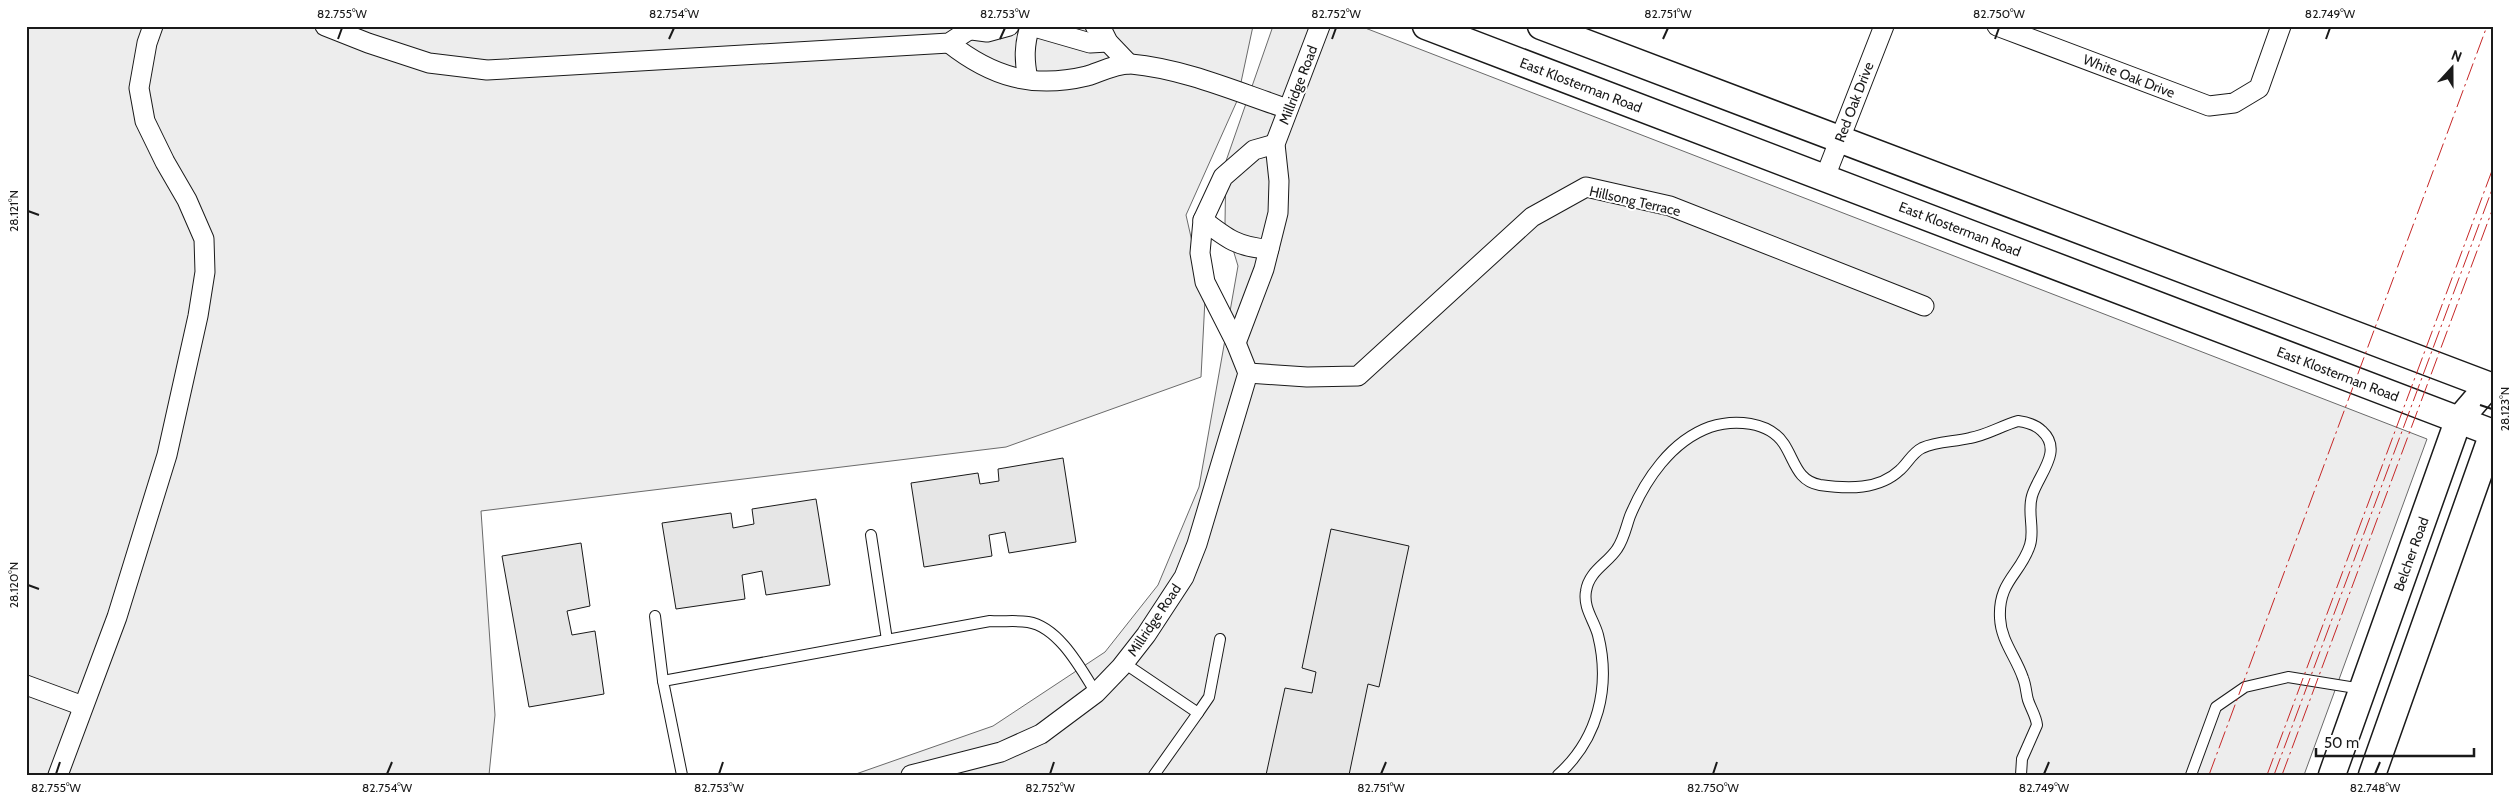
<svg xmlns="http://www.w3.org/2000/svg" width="2519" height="801" viewBox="0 0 2519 801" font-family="Cabin,sans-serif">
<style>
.green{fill:#ededed;stroke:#6a6a6a}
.building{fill:#e6e6e6;stroke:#1a1a1a}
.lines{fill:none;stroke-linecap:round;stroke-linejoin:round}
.service-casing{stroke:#1a1a1a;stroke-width:12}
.minor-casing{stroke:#1a1a1a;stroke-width:21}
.secondary-casing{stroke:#1a1a1a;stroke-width:29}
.service{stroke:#fff;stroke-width:10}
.minor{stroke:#fff;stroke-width:19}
.secondary{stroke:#fff;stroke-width:26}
.power{stroke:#c62828;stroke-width:1;stroke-dasharray:18 4 2.5 4;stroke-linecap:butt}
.ticks{fill:none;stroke:#1a1a1a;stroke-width:2}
.labels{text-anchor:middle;stroke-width:4;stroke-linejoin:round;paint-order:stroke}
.street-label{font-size:14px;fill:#1a1a1a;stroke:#fff}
.neatline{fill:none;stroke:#1a1a1a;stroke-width:2}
.ticks-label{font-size:12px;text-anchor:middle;fill:#1a1a1a}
</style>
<rect width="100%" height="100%" fill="#fff"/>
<g class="green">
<polygon points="26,26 1253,26 1237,101 1186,215 1205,299 1201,377 1006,447 481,511 495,715 489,775 26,775"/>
<polygon points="1273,26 1360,26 2427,439 2304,775 853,775 993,726 1105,652 1158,585 1199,487 1238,266 1225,223 1226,161"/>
</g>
<g class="building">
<polygon points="1063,458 1076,542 1009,553 1005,532 989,535 992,556 924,567 911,483 978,473 980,484 999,481 998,469"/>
<polygon points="816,499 830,585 766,595 762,571 742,575 745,599 676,609 662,523 731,513 733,528 754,524 752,509"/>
<polygon points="1331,529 1409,546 1379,687 1368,684 1349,775 1266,775 1285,688 1312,693 1316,672 1302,668"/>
<polygon points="581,543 590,606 567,611 572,635 595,631 604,694 529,707 502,556"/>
</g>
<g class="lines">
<defs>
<g id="service">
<polyline points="871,535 887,640"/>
<polyline points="655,616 663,681"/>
<polyline points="1124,663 1198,713 1209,697 1220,639"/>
<path d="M682,775L663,681L990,621C1002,622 1016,620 1028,622C1059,627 1081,669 1096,693"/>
<polyline points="1154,775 1198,713"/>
<path d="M1558,775C1598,739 1611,687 1598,635C1594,620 1583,608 1586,591C1589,571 1607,564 1617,549C1624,539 1626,527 1630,516C1645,480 1671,441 1710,427C1734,419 1769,421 1784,444C1795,461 1797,481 1820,485C1848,489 1879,490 1900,470C1908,463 1912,453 1922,448C1937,441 1954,442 1970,438C1987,435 2001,426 2018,421C2026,422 2035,424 2042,431C2064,451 2038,475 2032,496C2027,513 2035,529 2030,545C2021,574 1998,581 2000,618C2001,641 2016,657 2023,678C2026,685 2026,693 2028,700C2031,709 2036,716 2037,725L2022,759L2021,775"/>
<polyline points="2191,775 2216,707 2245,687 2288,677 2362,689"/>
</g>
<g id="minor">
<polyline points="325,26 368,43 429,63 487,70 949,43 975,26"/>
<polyline points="1031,26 1090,43 1108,42"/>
<polyline points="1095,26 1102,30 1108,42 1129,64"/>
<polyline points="1997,26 2209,106 2234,103 2259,88 2281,26"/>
<polyline points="972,30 987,32 1009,26"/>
<path d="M949,43C992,77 1033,89 1087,76C1100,72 1118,63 1131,64C1185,69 1237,92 1288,109"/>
<path d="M1028,79C1024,60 1024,45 1030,26"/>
<polyline points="1825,177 1884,26"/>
<path d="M1203,220C1226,238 1239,248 1269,249"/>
<polyline points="1236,343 1264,269 1278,213 1279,181 1275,144 1320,26"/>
<polyline points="1248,373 1307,377 1358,376 1532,217 1586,187 1670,206 1924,306"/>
<polyline points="26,685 83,706"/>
<polyline points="58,775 117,617 167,455 198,316 205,272 204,239 187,200 165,162 145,121 139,88 147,43 153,26"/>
<polyline points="911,775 1001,752 1041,734 1096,693 1121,667 1146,635 1184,577 1197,544 1248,373 1236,343 1205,282 1200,253 1203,220 1223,177 1254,150 1275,144"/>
</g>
<g id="secondary">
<polyline points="1426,26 2493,433"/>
<polyline points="1541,26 2493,387"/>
<polyline points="2332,775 2458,421 2488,386"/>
<polyline points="2372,775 2493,433"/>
</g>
</defs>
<use href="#service" class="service-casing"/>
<use href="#minor" class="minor-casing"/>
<use href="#secondary" class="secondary-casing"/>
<use href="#service" class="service"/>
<use href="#minor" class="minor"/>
<use href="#secondary" class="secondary"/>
<g class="power">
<polyline points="2209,775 2487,26"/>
<polyline points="2267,775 2493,168"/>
<polyline points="2274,775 2493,187"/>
<polyline points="2282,775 2493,208"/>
</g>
</g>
<path class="ticks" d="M338,39L342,28M669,39L674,28M1000,39L1005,28M1332,39L1336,28M1663,39L1668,28M1995,39L1999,28M2326,39L2330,28M28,211L39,215M2480,405L2492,409M28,585L39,589M56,774L60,762M387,774L392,762M719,774L723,762M1050,774L1054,762M1381,774L1386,762M1713,774L1717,762M2044,774L2049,762M2375,774L2380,762"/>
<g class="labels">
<g class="street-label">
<text transform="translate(2129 76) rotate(21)" y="5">White Oak Drive</text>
<text transform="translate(1298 85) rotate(-69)" y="5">Millridge Road</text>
<text transform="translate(1581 85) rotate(21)" y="5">East Klosterman Road</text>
<text transform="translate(1854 102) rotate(-69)" y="5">Red Oak Drive</text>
<text transform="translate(1635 201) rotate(13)" y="5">Hillsong Terrace</text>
<text transform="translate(1960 229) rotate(21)" y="5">East Klosterman Road</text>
<text transform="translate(2338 374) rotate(21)" y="5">East Klosterman Road</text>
<text transform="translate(2411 554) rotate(-70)" y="5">Belcher Road</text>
<text transform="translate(1154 620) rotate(-56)" y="5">Millridge Road</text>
</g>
</g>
<rect width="2519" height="801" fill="none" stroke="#ffffff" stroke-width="55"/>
<g transform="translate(2452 68) rotate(21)" stroke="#ffffff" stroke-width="4" paint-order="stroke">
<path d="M0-4L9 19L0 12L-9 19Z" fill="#1a1a1a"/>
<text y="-8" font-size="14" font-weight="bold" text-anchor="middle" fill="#1a1a1a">N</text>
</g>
<path d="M2316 748v8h158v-8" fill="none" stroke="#1a1a1a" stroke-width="2.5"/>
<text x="2324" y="748" font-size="15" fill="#1a1a1a" stroke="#ffffff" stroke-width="4" paint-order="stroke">50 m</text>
<rect x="28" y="28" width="2464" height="746" class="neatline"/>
<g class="ticks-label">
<text x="342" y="18">82.755°W</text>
<text x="674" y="18">82.754°W</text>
<text x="1005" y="18">82.753°W</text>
<text x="1336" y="18">82.752°W</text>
<text x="1668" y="18">82.751°W</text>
<text x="1999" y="18">82.750°W</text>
<text x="2330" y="18">82.749°W</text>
<text transform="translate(14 211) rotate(-90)" y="4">28.121°N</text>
<text transform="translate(2505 409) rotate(-90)" y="4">28.123°N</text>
<text transform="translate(14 585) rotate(-90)" y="4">28.120°N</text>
<text x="56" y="792">82.755°W</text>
<text x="387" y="792">82.754°W</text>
<text x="719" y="792">82.753°W</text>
<text x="1050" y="792">82.752°W</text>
<text x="1381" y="792">82.751°W</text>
<text x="1713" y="792">82.750°W</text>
<text x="2044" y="792">82.749°W</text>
<text x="2375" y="792">82.748°W</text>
</g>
</svg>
